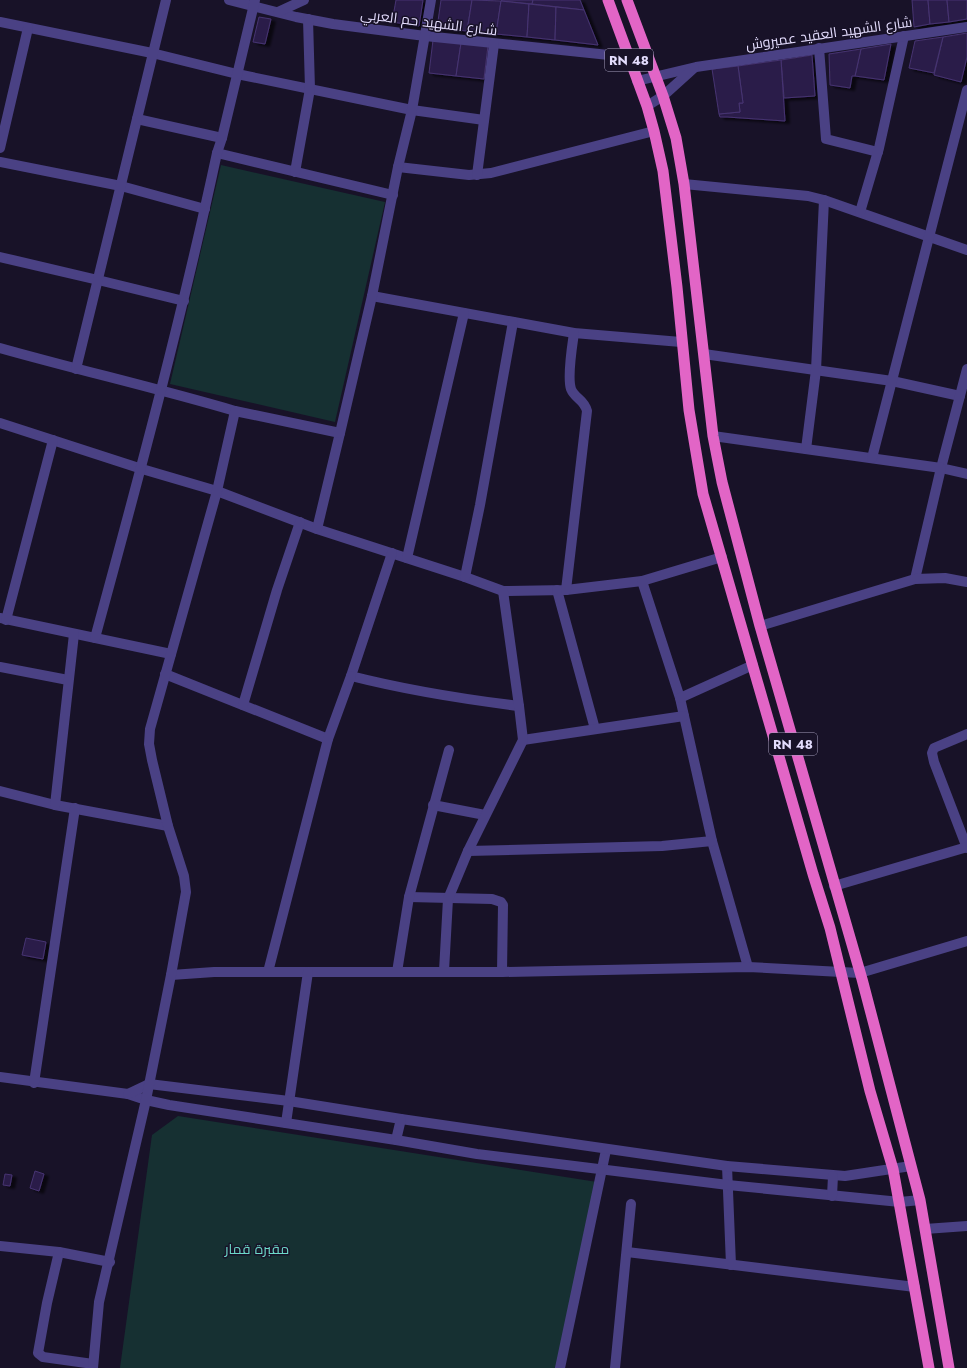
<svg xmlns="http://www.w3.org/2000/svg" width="967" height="1368" viewBox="0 0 967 1368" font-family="Jost,Cairo,sans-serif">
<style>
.green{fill:#163032}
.building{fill:#2c1f48;stroke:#463372;filter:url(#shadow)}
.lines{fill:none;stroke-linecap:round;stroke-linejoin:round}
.minor{stroke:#4a4184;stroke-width:10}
.tertiary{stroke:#4a4184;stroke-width:10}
.trunk{stroke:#e265c6;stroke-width:11}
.labels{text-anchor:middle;stroke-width:3;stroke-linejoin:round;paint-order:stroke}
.shield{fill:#181228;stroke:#a69fbd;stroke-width:1}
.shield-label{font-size:13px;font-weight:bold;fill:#e3dcfd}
.street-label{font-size:14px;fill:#e3dcfd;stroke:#181228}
.park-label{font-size:14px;fill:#6cd9c9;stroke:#181228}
</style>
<defs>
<filter id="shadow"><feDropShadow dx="4.5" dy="2.5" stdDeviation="1" flood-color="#0009"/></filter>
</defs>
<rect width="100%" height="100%" fill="#181228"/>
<g class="green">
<polygon points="221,165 385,202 335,422 170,384"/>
<polygon points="178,1116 597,1182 559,1368 120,1368 152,1135"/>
</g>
<g class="building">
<polygon points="396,0 423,0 419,26 392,22"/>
<polygon points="441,0 472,0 467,31 437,28"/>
<polygon points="472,0 501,1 496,34 467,31"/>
<polygon points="502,0 533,0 532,4 501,1"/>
<polygon points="533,0 580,0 584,10 532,4"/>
<polygon points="912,0 928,0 930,24 914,27"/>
<polygon points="928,0 947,0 949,22 930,24"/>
<polygon points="947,0 967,0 967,19 949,22"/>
<polygon points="501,1 529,4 527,37 496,34"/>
<polygon points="529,4 556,7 555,40 527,37"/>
<polygon points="556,7 584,10 598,45 555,40"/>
<polygon points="259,17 271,19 265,44 253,42"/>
<polygon points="967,33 967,57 961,82 934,75 943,37"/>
<polygon points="943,37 934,73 909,68 915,41"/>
<polygon points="433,40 461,43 456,76 429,73"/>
<polygon points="461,43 488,46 484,79 456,76"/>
<polygon points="891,44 884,80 855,76 861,49"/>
<polygon points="861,49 855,76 852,76 850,88 830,85 829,54"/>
<polygon points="812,55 815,96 784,98 781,60"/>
<polygon points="781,60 785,121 727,117 720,117 719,114 740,112 739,103 743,103 738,66"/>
<polygon points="738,66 743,103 739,103 740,112 719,114 712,69"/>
<polygon points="26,938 46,942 43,959 22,955"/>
<polygon points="35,1171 44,1174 39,1191 30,1188"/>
<polygon points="5,1174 12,1175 10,1186 3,1185"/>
</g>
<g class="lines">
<g class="minor">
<polyline points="229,0 296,17 333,24 425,36 628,57"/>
<polyline points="278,12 304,0"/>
<polyline points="0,22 152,53 237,74 412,110 484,120"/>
<polyline points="819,48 826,139 878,152"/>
<polyline points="137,119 222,138"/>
<polyline points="0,148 28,28"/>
<polyline points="217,153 393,195"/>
<polyline points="0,162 121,186 205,209"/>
<polyline points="398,167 469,175 491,173 654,131"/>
<polyline points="295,172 310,89 308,19"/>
<polyline points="477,175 494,44"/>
<polyline points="684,184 808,196 824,200 967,250"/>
<polyline points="860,212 879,148 904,36"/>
<polyline points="0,257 98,280 184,301"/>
<polyline points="372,296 574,333 681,342"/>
<path d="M0,348C78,370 157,388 235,411"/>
<polyline points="704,354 892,381 960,396"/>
<polyline points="76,369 166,0"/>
<polyline points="967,369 941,468 967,474"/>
<polyline points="0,423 142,469 217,491 317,529 465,577 503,591 566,590 642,581 722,557"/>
<polyline points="713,436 941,468 915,579"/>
<polyline points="806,449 816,370 824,200"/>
<polyline points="872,458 967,90"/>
<polyline points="317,529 340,433"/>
<path d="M392,553L351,676C406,690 462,699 519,706"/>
<polyline points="407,558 464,313"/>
<polyline points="465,577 480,505 513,322"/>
<polyline points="642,581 680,698 712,841 748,967"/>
<polyline points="557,590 595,729"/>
<path d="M566,590L587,411C584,399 575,399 571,389C567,377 572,347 574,333"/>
<polyline points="0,618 171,654"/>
<polyline points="6,620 53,440"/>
<polyline points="760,626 915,579 945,578 967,582"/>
<path d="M95,638C139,477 182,316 217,153L222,138L255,0"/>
<polyline points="0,667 68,680"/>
<polyline points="165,674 328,739"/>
<polyline points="680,698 753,665"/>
<polyline points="243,705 277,590 300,522"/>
<polyline points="967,734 934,748 932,753 934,762 967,848"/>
<polyline points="523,740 684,716"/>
<polyline points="0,791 55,805 168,826"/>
<polyline points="55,805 74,634"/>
<polyline points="433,805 485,815"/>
<polyline points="468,851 662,846 712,841"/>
<polyline points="834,886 967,847"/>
<polyline points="409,897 492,899 501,902 503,905 502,972"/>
<polyline points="444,971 448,899 468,851 523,740 519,706 503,591"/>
<polyline points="268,972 328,739 351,676"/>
<polyline points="397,972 409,897 449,750"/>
<polyline points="171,975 214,972 502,972 748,967 860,973 967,941"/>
<polyline points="0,1077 128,1094 146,1100"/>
<polyline points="34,1083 75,808"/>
<polyline points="128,1094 149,1084"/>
<polyline points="286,1123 308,972"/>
<polyline points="727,1166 731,1265"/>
<polyline points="925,1229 967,1226"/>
<polyline points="0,1246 59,1252 110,1262"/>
<polyline points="59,1252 47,1303 38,1353 43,1357 93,1364"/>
<polyline points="627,1252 915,1287"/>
<polyline points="560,1368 606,1150"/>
<polyline points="615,1368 631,1204"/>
</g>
<g class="tertiary">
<polyline points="637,81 696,67 967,27"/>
<polyline points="647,106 663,96 694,68"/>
<polyline points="149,1084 289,1101 401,1119 727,1166 845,1176 911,1166"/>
<polyline points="146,1100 169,1105 396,1140 477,1154 728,1185 900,1202 920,1200"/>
<polyline points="396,1140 401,1119"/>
<polyline points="832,1196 833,1176"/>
<polyline points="93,1368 99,1302 146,1100 171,975 186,892 184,876 168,826 152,760 149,744 150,729 217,491 235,411 340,433 372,296 398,167 412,110 431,0"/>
</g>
<g class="trunk">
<polyline points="608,0 647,106 654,131 663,171 677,287 689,410 703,494 813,874 830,928 870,1091 893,1169 929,1368"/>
<polyline points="627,0 663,96 676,138 684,184 713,436 722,482 760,626 862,979 920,1200 949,1368"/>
</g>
</g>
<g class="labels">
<g class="shield">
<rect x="605" y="49" width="48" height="22" rx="3"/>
<rect x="769" y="733" width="48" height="22" rx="3"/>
</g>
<g class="shield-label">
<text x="629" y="65">RN 48</text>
<text x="793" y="749">RN 48</text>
</g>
<g class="street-label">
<text transform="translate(429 22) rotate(7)" y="5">شـارع الشهيد حم العربي</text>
<text transform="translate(829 33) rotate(-8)" y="5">شارع الشهيد العقيد عميروش</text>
</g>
<g class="park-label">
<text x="257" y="1254">مقبرة قمار</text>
</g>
</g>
</svg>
